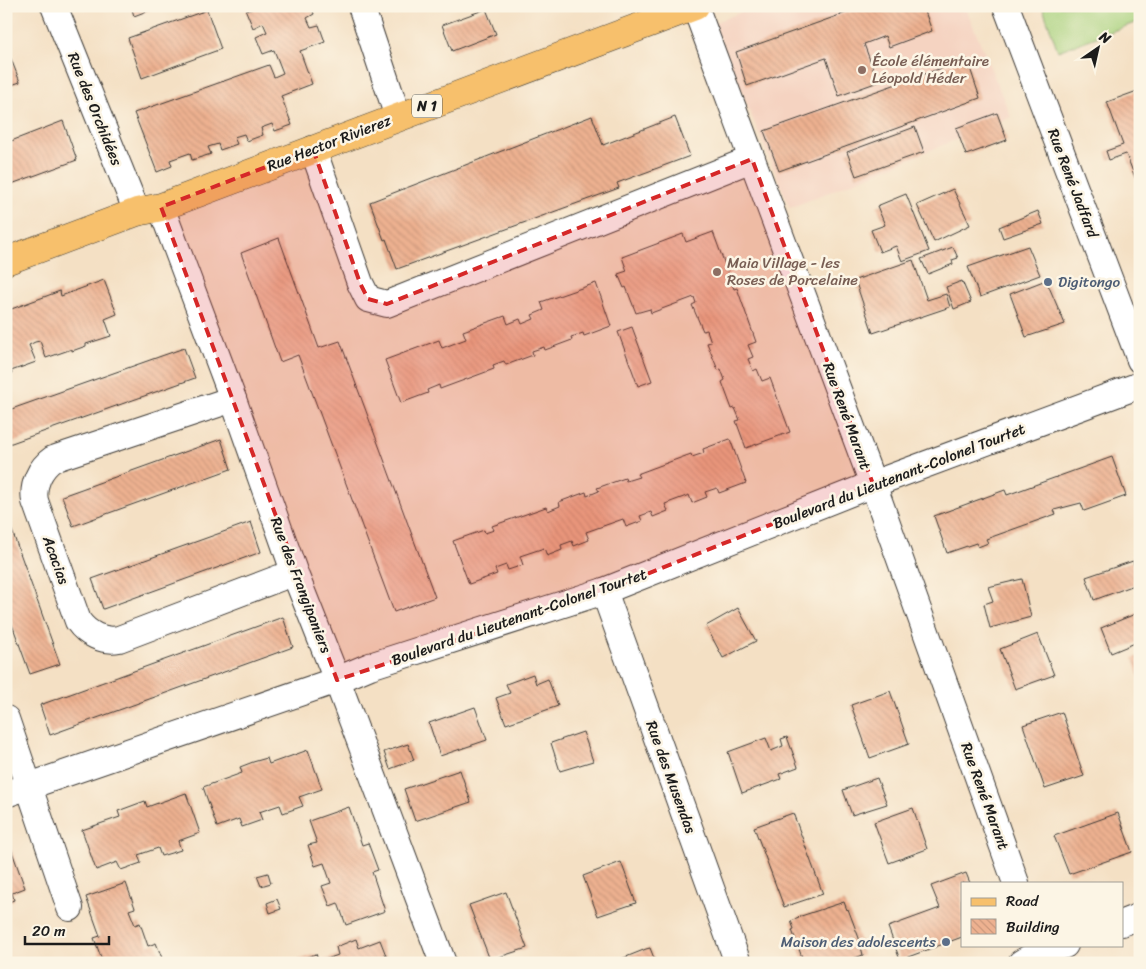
<svg xmlns="http://www.w3.org/2000/svg" width="1146" height="969" viewBox="0 0 1146 969" font-family="Sriracha,sans-serif">
<style>
.built{fill:#f5d3c1}
.pitch{fill:#a8d17d;stroke:#62764c}
.building{fill:url(#building-back-hatch)}
.lines{fill:none;stroke-linecap:round;stroke-linejoin:round}
.street-casing{stroke:#3c3935;stroke-width:28}
.primary-casing{stroke:#3c3935;stroke-width:29}
.street{stroke:#fff;stroke-width:26}
.primary{stroke:#f7c06c;stroke-width:28}
.marked{fill:#d62828;fill-opacity:0.2;stroke:#d62828;stroke-width:4;stroke-dasharray:10 6;stroke-linejoin:round}
.education-dot{fill:#8d6e63;stroke:#fcf5e5;stroke-width:2}
.service-dot{fill:#5c6f8a;stroke:#fcf5e5;stroke-width:2}
.labels{text-anchor:middle;stroke-width:5;stroke-linejoin:round;paint-order:stroke}
.shield{fill:#fcf5e5;stroke:#5f5d58;stroke-width:1}
.shield-label{font-size:14px;font-weight:bold;fill:#1c1c1c}
.education-label{font-size:15px;fill:#785e54;stroke:#fcf5e5;text-anchor:start}
.street-label{font-size:15px;fill:#1c1c1c;stroke:#fcf5e5}
.service-label{font-size:15px;fill:#4e5e75;stroke:#fcf5e5;text-anchor:start}
</style>
<defs>
<pattern id="building-back-hatch" width="6" height="6" patternUnits="userSpaceOnUse" patternTransform="scale(1.25)"><rect width="6" height="6" fill="#edb190"/><path d="M-1 5l2 2M0 0l6 6M5-1l2 2" fill="none" stroke="#cb987c"/></pattern>
</defs>
<rect width="100%" height="100%" fill="#fcf5e5"/>
<filter id="ink" filterUnits="userSpaceOnUse"><feTurbulence type="fractalNoise" baseFrequency=".02" numOctaves="2"/><feDisplacementMap in="SourceGraphic" scale="10" xChannelSelector="R" yChannelSelector="G"/><feConvolveMatrix kernelMatrix="1 2 1 2 8 2 1 2 1" color-interpolation-filters="sRGB"/></filter>
<filter id="wash" filterUnits="userSpaceOnUse"><feTurbulence type="fractalNoise" baseFrequency=".0096" numOctaves="4" result="noise"/><feDisplacementMap in="SourceGraphic" scale="20" xChannelSelector="R" yChannelSelector="G"/><feGaussianBlur stdDeviation="1.12" result="paint"/><feColorMatrix in="noise" values="0 0 0 0 0 0 0 0 0 0 0 0 0 0 0 0 0 1.4 0 .05"/><feComposite in="paint" operator="in"/></filter>
<g filter="url(#wash)">
<rect width="100%" height="100%" fill="#f4e0c4"/>
<polygon class="built" points="757,6 965,6 1011,117 790,208 713,23"/>
<polygon class="pitch" points="1042,6 1140,6 1140,21 1058,51"/>
<g id="blocks">
<g class="building">
<polygon points="131,6 160,6 134,16"/>
<polygon points="259,6 311,6 314,14 307,18 311,27 319,25 325,42 300,51 312,84 281,96 292,125 275,131 272,124 261,128 263,135 247,141 244,134 234,137 237,144 220,150 218,144 208,147 211,154 192,160 190,153 170,160 172,166 157,172 134,113 269,65 274,77 283,73 274,50 263,54 256,37 267,32 263,23 253,28 246,11"/>
<polygon points="865,6 923,6 932,31 889,47 885,36 864,44 878,82 839,96 826,58 747,86 736,52"/>
<polygon points="486,9 496,34 452,51 442,25"/>
<polygon points="207,10 221,49 142,78 128,38"/>
<polygon points="6,46 20,82 6,87"/>
<polygon points="967,59 980,98 779,171 764,131"/>
<polygon points="1140,90 1140,190 1126,154 1109,160 1106,151 1123,145 1107,102"/>
<polygon points="997,113 1007,140 966,155 956,128"/>
<polygon points="592,116 603,145 675,117 690,156 617,183 619,188 397,269 386,239 384,240 370,202"/>
<polygon points="63,121 77,160 6,186 6,143"/>
<polygon points="915,127 924,152 856,176 847,152"/>
<polygon points="953,189 970,225 934,242 917,205"/>
<polygon points="906,194 929,251 902,261 896,246 880,252 871,230 885,225 877,206"/>
<polygon points="1038,211 1043,224 1003,238 999,227"/>
<polygon points="713,232 734,289 737,288 756,342 748,345 753,357 748,359 753,371 757,369 762,381 770,378 790,432 746,448 736,421 740,420 735,408 732,409 722,382 725,380 721,369 718,370 707,343 711,342 707,330 703,331 692,305 696,303 694,297 651,313 650,309 636,313 626,287 624,288 618,274 627,271 622,257 683,234 686,242"/>
<polygon points="279,238 319,348 340,341 435,597 394,612 298,355 280,362 241,253"/>
<polygon points="1028,246 1040,275 980,297 968,267"/>
<polygon points="953,247 958,258 952,260 953,264 928,274 921,259"/>
<polygon points="913,260 927,300 946,294 950,307 873,333 855,280"/>
<polygon points="104,280 117,314 105,319 111,336 86,344 86,346 72,351 72,349 46,358 40,341 35,342 29,345 36,362 11,371 12,373 6,374 6,311 60,291 61,296"/>
<polygon points="1046,280 1065,324 1026,337 1010,294"/>
<polygon points="962,281 971,302 954,309 946,287"/>
<polygon points="596,283 611,326 584,336 583,333 571,337 572,340 545,350 544,347 532,351 533,355 506,365 504,361 493,365 494,369 440,389 439,385 427,390 428,393 401,403 385,360 439,340 442,348 466,339 463,331 505,316 508,324 520,319 522,324 534,319 532,315 544,310 541,302"/>
<polygon points="632,327 652,381 638,386 618,332"/>
<polygon points="184,348 195,378 6,445 6,411"/>
<polygon points="221,439 231,469 73,526 62,496"/>
<polygon points="730,439 746,483 719,493 717,488 705,492 707,497 692,503 689,495 665,504 668,511 653,517 651,512 640,516 642,521 626,527 623,519 586,532 589,540 574,546 572,541 561,545 562,550 547,556 544,548 520,556 523,565 508,570 506,565 495,569 497,574 469,584 453,541 484,530 485,533 494,530 492,526 546,507 548,511 560,506 559,502 586,492 587,496 599,491 597,488 625,478 626,481 639,477 637,474 691,454 692,457 704,453 703,449"/>
<polygon points="1112,457 1126,496 1084,511 1081,503 1054,510 1056,514 986,539 988,543 978,547 976,543 947,553 934,516 1005,490 1007,495"/>
<polygon points="6,514 60,664 30,674 6,608"/>
<polygon points="251,522 261,552 103,609 92,579"/>
<polygon points="1133,561 1140,583 1094,600 1086,577"/>
<polygon points="1022,579 1031,617 990,628 984,604 993,601 988,587"/>
<polygon points="738,608 756,641 723,658 706,626"/>
<polygon points="1140,612 1140,641 1111,653 1101,628"/>
<polygon points="283,617 293,647 50,735 40,705"/>
<polygon points="1038,634 1054,675 1015,689 1000,649"/>
<polygon points="1140,656 1140,678 1139,678 1133,658"/>
<polygon points="533,674 536,684 548,679 558,706 506,724 496,698 510,693 506,684"/>
<polygon points="890,691 909,744 870,758 851,705"/>
<polygon points="475,707 487,740 440,756 429,723"/>
<polygon points="1062,712 1084,776 1045,789 1023,725"/>
<polygon points="583,732 593,761 560,771 551,743"/>
<polygon points="787,737 798,767 779,774 781,779 742,793 728,752 766,738 771,751 783,746 781,739"/>
<polygon points="408,744 414,760 390,769 384,752"/>
<polygon points="308,750 322,789 299,797 303,806 283,813 280,805 259,812 262,820 242,827 239,819 217,827 203,787 242,773 240,767 253,762 267,758 269,764"/>
<polygon points="460,770 471,802 415,821 404,789"/>
<polygon points="877,778 887,804 852,815 843,790"/>
<polygon points="186,793 200,833 178,841 181,850 161,856 158,848 138,855 141,863 121,870 117,862 96,870 82,830 120,817 118,811 145,801 147,807"/>
<polygon points="349,807 362,845 368,843 378,870 372,872 385,911 346,925 338,903 330,906 322,886 331,883 324,863 315,866 308,845 317,843 309,821"/>
<polygon points="913,808 927,849 889,863 874,822"/>
<polygon points="793,813 823,894 784,907 754,827"/>
<polygon points="1118,813 1132,852 1069,874 1054,836"/>
<polygon points="10,846 25,888 12,893 14,900 6,903 6,848"/>
<polygon points="621,862 636,903 598,916 583,876"/>
<polygon points="268,873 271,883 261,886 257,876"/>
<polygon points="966,873 970,883 962,883 962,937 900,960 888,927 940,908 931,886"/>
<polygon points="126,883 135,908 129,910 135,925 140,923 148,946 156,943 164,963 103,963 94,938 100,936 86,897"/>
<polygon points="506,892 527,948 490,960 469,905"/>
<polygon points="277,899 281,909 270,913 267,903"/>
<polygon points="844,902 847,910 848,909 862,946 861,947 863,955 855,958 856,960 847,963 804,963 792,930 794,929 791,921 799,918 798,917"/>
<polygon points="356,939 359,948 380,940 389,963 295,963 295,961 316,954 319,962 338,955 336,947"/>
<polygon points="650,948 656,963 611,963 646,949"/>
</g>
</g>
</g>
<g filter="url(#ink)">
<use href="#blocks" fill-opacity="0" stroke="#3c3935" stroke-width="1"/>
<g class="lines">
<defs>
<g id="street">
<polyline points="54,6 137,212"/>
<polyline points="361,6 398,117"/>
<polyline points="695,6 873,484 1016,883"/>
<polyline points="1006,6 1140,360"/>
<polyline points="313,149 360,283 368,299 387,304 752,159"/>
<polyline points="161,207 233,399 295,574 337,680 443,963"/>
<path d="M233,399L53,459C40,468 32,485 35,501L78,621C87,634 103,642 119,639L282,577L295,574"/>
<polyline points="604,591 738,963"/>
<polyline points="6,719 70,908"/>
<polyline points="6,794 337,680 370,666 604,591 873,484 1140,385"/>
<polyline points="1122,923 1140,916"/>
<polyline points="1021,963 1040,951 1065,945"/>
</g>
<polyline id="primary" points="6,261 137,212 161,207 695,6"/>
</defs>
<use href="#street" class="street-casing"/>
<use href="#primary" class="primary-casing"/>
<use href="#street" class="street"/>
<use href="#primary" class="primary"/>
</g>
</g>
<path class="marked" d="M313,149L360,283L368,299L387,304L752,159L873,484L604,591L337,680L161,207Z"/>
<g class="education-dot">
<circle cx="862" cy="70" r="5"/>
<circle cx="717" cy="272" r="5"/>
</g>
<g class="service-dot">
<circle cx="1048" cy="282" r="5"/>
<circle cx="946" cy="942" r="5"/>
</g>
<g class="labels">
<rect class="shield" x="412" y="94.5" width="30" height="23" rx="4"/>
<g class="shield-label">
<text x="427" y="111">N 1</text>
</g>
<g class="education-label">
<text x="872" y="66">École élémentaire<tspan x="872" dy="17">Léopold Héder</tspan></text>
<text x="727" y="268">Maia Village - les<tspan x="727" dy="17">Roses de Porcelaine</tspan></text>
</g>
<g class="street-label">
<text transform="translate(95 109) rotate(68)" y="5">Rue des Orchidées</text>
<text transform="translate(329 143) rotate(-21)" y="5">Rue Hector Rivierez</text>
<text transform="translate(1073 183) rotate(69)" y="5">Rue René Jadfard</text>
<text transform="translate(847 416) rotate(70)" y="5">Rue René Marant</text>
<text transform="translate(899 476) rotate(-21)" y="5">Boulevard du Lieutenant-Colonel Tourtet</text>
<text transform="translate(56 560) rotate(70)" y="5">Acacias</text>
<text transform="translate(301 585) rotate(69)" y="5">Rue des Frangipaniers</text>
<text transform="translate(519 617) rotate(-19)" y="5">Boulevard du Lieutenant-Colonel Tourtet</text>
<text transform="translate(671 777) rotate(70)" y="5">Rue des Musendas</text>
<text transform="translate(985 796) rotate(70)" y="5">Rue René Marant</text>
</g>
<g class="service-label">
<text x="1058" y="287">Digitongo</text>
<text x="936" y="947" text-anchor="end">Maison des adolescents</text>
</g>
</g>
<rect width="1146" height="969" fill="none" stroke="#fcf5e5" stroke-width="25"/>
<rect x="961" y="882" width="162" height="65" fill="#fcf5e5" stroke="#a29e95"/>
<rect x="971" y="898" width="25" height="8" fill="#f7c06c" stroke="#a29e95"/>
<text x="1006" y="906" font-size="15" fill="#1c1c1c">Road</text>
<rect x="971" y="919" width="25" height="15" fill="url(#building-back-hatch)" stroke="#a29e95"/>
<text x="1006" y="932" font-size="15" fill="#1c1c1c">Building</text>
<g transform="translate(1098 48) rotate(34)" stroke="#fcf5e5" stroke-width="4" paint-order="stroke">
<path d="M0-4L9 19L0 12L-9 19Z" fill="#1c1c1c"/>
<text y="-8" font-size="14" font-weight="bold" text-anchor="middle" fill="#1c1c1c">N</text>
</g>
<path d="M25 936v8h84v-8" fill="none" stroke="#1c1c1c" stroke-width="2.5"/>
<text x="32" y="936" font-size="15" fill="#1c1c1c" stroke="#fcf5e5" stroke-width="4" paint-order="stroke">20 m</text>
</svg>
